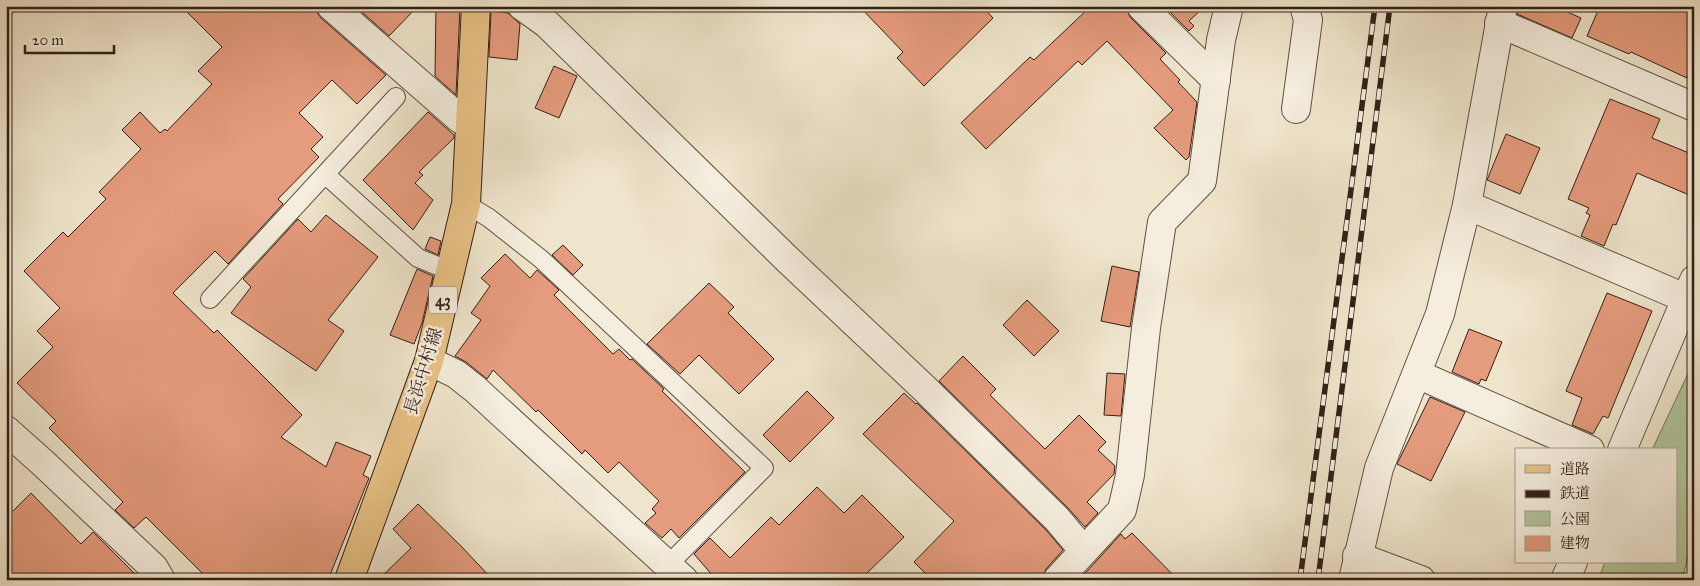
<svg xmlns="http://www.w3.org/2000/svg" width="1700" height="586" viewBox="0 0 1700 586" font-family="'IM FELL Great Primer','Noto Serif JP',serif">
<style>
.green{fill:#b2c69d;stroke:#72725a}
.building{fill:#e59b7d;stroke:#321f16}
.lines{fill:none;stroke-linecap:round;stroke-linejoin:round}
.lane-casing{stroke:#615044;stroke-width:20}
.street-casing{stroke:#615044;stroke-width:30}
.primary-casing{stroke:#321f16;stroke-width:30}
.lane{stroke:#f5eede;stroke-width:18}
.street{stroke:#f5eede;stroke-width:28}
.primary{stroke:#e8c286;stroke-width:28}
.rail-casing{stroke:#321f16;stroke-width:5.5}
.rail{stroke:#f5eede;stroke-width:4;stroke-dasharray:11;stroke-linecap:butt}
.labels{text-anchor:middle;stroke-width:5;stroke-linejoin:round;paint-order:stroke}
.shield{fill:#f5eede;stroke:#6c5d52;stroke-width:1}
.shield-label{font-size:16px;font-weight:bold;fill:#321f16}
.street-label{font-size:18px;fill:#321f16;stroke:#f5eede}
</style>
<rect width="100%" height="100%" fill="#efe5cc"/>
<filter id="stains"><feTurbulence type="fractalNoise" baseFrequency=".004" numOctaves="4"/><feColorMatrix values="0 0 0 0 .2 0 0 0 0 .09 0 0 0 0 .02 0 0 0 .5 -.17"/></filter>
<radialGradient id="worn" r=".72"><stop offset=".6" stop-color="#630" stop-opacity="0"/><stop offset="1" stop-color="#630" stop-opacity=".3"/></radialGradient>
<polygon class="green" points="1694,361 1694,530 1683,577 1682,580 1598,580 1605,562 1676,562 1676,450 1652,450"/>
<g class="building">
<polygon points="181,6 316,6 316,11 321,18 386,75 357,104 332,80 299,113 323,137 311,149 319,157 278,199 283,204 228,264 215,251 173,293 214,333 217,330 302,415 281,437 326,467 336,442 371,456 363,475 369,478 328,580 209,580 146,517 134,528 115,510 123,502 49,428 56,421 17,383 53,347 37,331 60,308 24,271 63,232 68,237 106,199 99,192 141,149 122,130 140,112 160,133 165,129 167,131 212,84 198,71 222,47"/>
<polygon points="355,6 418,6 389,36"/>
<polygon points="436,6 459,6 460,8 456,95 435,76"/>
<polygon points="859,6 982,6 993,18 924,86 897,58 903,52"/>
<polygon points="1091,6 1125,6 1130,17 1166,53 1160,59 1180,80 1178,82 1197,102 1189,157 1186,160 1154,128 1173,110 1107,41 1082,65 1078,61 986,149 961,123 1030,57 1034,60"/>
<polygon points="1168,6 1205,6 1189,21 1194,26 1189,31 1166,8"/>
<polygon points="1518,6 1554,6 1581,18 1572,38 1517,14"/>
<polygon points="1600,6 1694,6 1694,63 1687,78 1631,52 1629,54 1587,36"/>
<polygon points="491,11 508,13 520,24 517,60 489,57"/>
<polygon points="554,66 577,76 559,118 535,108"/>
<polygon points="1610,99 1660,119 1652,138 1694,155 1694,197 1637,173 1616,225 1613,224 1604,246 1581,236 1590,215 1586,213 1589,208 1568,199"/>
<polygon points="428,112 454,135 454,138 419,172 423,175 415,183 433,200 413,230 363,180"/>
<polygon points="1506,134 1540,148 1520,194 1487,180"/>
<polygon points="326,215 378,257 328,320 344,331 316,371 231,313 251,287 243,279 298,219 311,232"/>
<polygon points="430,237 441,241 438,255 425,249"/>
<polygon points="563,245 583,265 573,275 552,255"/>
<polygon points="505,254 530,278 537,270 559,290 554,295 613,354 619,349 630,360 632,359 664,389 662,391 745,472 679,538 671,529 662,538 645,523 656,513 652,509 659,501 619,462 608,473 585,450 582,454 538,410 536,412 493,370 487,379 466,362 455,356 481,320 471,313 490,286 481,278"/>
<polygon points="1112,266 1139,272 1130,327 1101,321"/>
<polygon points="417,269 433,276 422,323 414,344 390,335"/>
<polygon points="709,283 734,307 728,313 774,359 739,394 699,355 680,374 647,344"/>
<polygon points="1607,293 1652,311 1608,418 1603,416 1593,434 1572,425 1582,398 1566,391"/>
<polygon points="1027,300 1059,331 1034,356 1003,325"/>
<polygon points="1469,329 1502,342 1486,381 1481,379 1479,384 1452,372"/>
<polygon points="963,356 996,389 990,395 1045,449 1079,415 1106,442 1098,450 1115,466 1114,474 1087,502 1098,513 1085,527 1068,508 939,381"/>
<polygon points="1107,373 1125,374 1121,416 1104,415"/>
<polygon points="807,391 834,418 790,462 763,435"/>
<polygon points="904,393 916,404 917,403 1046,530 1063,550 1046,569 1042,580 932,580 914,562 954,521 863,434"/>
<polygon points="1430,397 1465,412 1431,481 1397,464"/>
<polygon points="817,487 844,513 862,495 904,537 860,580 709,580 713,576 694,554 710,538 730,558 771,517 779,525"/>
<polygon points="31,493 81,544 93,532 141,580 6,580 6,518"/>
<polygon points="418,504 461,546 493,580 378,580 411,548 393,529"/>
<polygon points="1132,533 1178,580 1079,580 1121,534 1125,539"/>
</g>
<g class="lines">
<defs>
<g id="lane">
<polyline points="326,175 418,258 450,271"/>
<polyline points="466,204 489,218 541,259 764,468 668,565"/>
<polyline points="210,299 396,97"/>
</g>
<g id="street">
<polyline points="331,6 460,119 470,120"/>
<polyline points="522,6 547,24 787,259 924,388 1057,519 1084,551"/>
<polyline points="1141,6 1216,80"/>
<polyline points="1499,23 1694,107"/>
<polyline points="1296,109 1308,20 1304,6"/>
<polyline points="1467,205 1685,298"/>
<polyline points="429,361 456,374 475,389 684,580"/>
<polyline points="1417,374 1590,450"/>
<polyline points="6,430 43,463 154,568 161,580"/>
<polyline points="1622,450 1694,280"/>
<polyline points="1357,556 1421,580"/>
<polyline points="1057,580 1122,510 1130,475 1146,328 1162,222 1202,181 1221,40 1229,6"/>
<polyline points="1353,580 1379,468 1440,314 1467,205 1503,6"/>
<polyline points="1565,580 1573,562"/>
</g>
<polyline id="primary" points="349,580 429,361 466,204 476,6"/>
</defs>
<use href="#lane" class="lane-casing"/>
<use href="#street" class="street-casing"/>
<use href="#primary" class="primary-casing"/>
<use href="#lane" class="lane"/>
<use href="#street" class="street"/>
<use href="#primary" class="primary"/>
<defs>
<g id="rail">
<polyline points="1300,580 1375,6"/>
<polyline points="1318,580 1390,6"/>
</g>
</defs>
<use href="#rail" class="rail-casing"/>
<use href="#rail" class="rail"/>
</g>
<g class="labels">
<rect class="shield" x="429" y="286.5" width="28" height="27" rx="4"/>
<g class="shield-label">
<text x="443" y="306">43</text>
</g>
<g class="street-label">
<text transform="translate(423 371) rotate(-73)" y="6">長浜中村線</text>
</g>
</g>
<rect width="1700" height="586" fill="none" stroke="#efe5cc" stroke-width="25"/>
<rect x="8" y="8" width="1685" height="571" fill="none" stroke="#321f16" stroke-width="2.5"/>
<rect x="12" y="12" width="1675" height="561" fill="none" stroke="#321f16"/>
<rect x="1515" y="448" width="162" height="115" fill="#f5eede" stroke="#a79b8e"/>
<rect x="1525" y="465" width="25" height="8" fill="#e8c286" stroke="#a79b8e"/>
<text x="1560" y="474" font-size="15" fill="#321f16">道路</text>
<rect x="1525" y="490" width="25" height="8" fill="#321f16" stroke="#a79b8e"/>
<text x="1560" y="498" font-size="15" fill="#321f16">鉄道</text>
<rect x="1525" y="511" width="25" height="15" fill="#b2c69d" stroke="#a79b8e"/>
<text x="1560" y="524" font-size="15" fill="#321f16">公園</text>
<rect x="1525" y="536" width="25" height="15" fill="#e59b7d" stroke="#a79b8e"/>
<text x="1560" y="548" font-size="15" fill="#321f16">建物</text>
<path d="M25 45v8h89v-8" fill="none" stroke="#321f16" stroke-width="2.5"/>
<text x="32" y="45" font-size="15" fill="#321f16" stroke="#f5eede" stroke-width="4" paint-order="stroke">20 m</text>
<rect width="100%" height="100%" filter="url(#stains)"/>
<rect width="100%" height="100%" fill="url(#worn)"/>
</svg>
